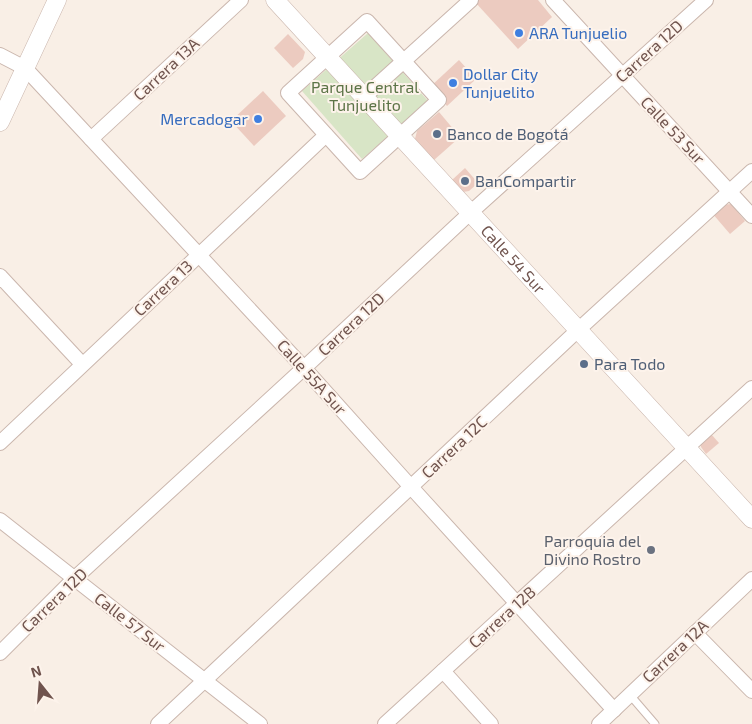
<svg xmlns="http://www.w3.org/2000/svg" width="752" height="724" viewBox="0 0 752 724" font-family="'Exo 2',sans-serif">
<style>
.green{fill:#d8e5c6}
.building{fill:#eccbc0}
.lines{fill:none;stroke-linecap:round;stroke-linejoin:round}
.service-casing{stroke:#cab6ad;stroke-width:9}
.minor-casing{stroke:#cab6ad;stroke-width:16}
.tertiary-casing{stroke:#cab6ad;stroke-width:19}
.service{stroke:#fff;stroke-width:7}
.minor{stroke:#fff;stroke-width:14}
.tertiary{stroke:#fff;stroke-width:18}
.shop-dot{fill:#3f7fe0;stroke:#fdf3eb;stroke-width:2}
.service-dot{fill:#5c6f8a;stroke:#fdf3eb;stroke-width:2}
.worship-dot{fill:#6b7280;stroke:#fdf3eb;stroke-width:2}
.labels{text-anchor:middle;stroke-width:4;stroke-linejoin:round;paint-order:stroke}
.shop-label{font-size:16px;fill:#366cbe;stroke:#fdf3eb;text-anchor:start}
.street-label{font-size:16px;fill:#70544e;stroke:#fdf3eb}
.park-label{font-size:16px;fill:#5c7447;stroke:#fdf3eb}
.service-label{font-size:16px;fill:#4e5e75;stroke:#fdf3eb;text-anchor:start}
.worship-label{font-size:16px;fill:#5b616d;stroke:#fdf3eb;text-anchor:end}
</style>
<rect width="100%" height="100%" fill="#f9efe6"/>
<polygon class="green" points="368,33 428,101 362,159 302,91"/>
<g class="building">
<polygon points="477,0 538,0 552,17 518,49 475,2"/>
<polygon points="288,34 305,52 303,59 293,68 274,48"/>
<polygon points="459,60 476,79 447,106 430,87"/>
<polygon points="263,91 286,116 254,146 231,121"/>
<polygon points="439,112 460,137 434,160 415,139 417,131"/>
<polygon points="465,168 478,183 469,191 463,192 452,180"/>
<polygon points="731,204 745,221 730,234 712,213 722,205"/>
<polygon points="711,434 719,443 706,454 701,447 701,443"/>
</g>
<g class="lines">
<defs>
<polyline id="service" points="630,695 655,724"/>
<g id="minor">
<polyline points="553,0 752,216"/>
<polygon points="367,21 439,100 360,172 288,93"/>
<polyline points="0,55 25,68 304,368 411,487 614,710"/>
<polyline points="364,97 471,0"/>
<polyline points="91,139 241,0"/>
<polyline points="0,276 82,364"/>
<polyline points="0,443 326,135"/>
<polyline points="0,520 260,724"/>
<polyline points="695,633 752,691"/>
<polyline points="0,653 75,578 304,368 470,213 706,0"/>
<polyline points="443,671 491,724"/>
<polyline points="158,724 578,330 752,171"/>
<polyline points="385,724 752,388"/>
<polyline points="599,724 752,579"/>
</g>
<g id="tertiary">
<path id="s1" d="M275,0L752,519"/>
<polyline points="0,122 57,0"/>
</g>
</defs>
<use href="#service" class="service-casing"/>
<use href="#minor" class="minor-casing"/>
<use href="#tertiary" class="tertiary-casing"/>
<use href="#service" class="service"/>
<use href="#minor" class="minor"/>
<use href="#tertiary" class="tertiary"/>
</g>
<g class="shop-dot">
<circle cx="519" cy="33" r="5"/>
<circle cx="453" cy="83" r="5"/>
<circle cx="258" cy="119" r="5"/>
</g>
<g class="service-dot">
<circle cx="437" cy="134" r="5"/>
<circle cx="465" cy="181" r="5"/>
<circle cx="584" cy="364" r="5"/>
</g>
<circle class="worship-dot" cx="651" cy="550" r="5"/>
<g class="labels">
<g class="shop-label">
<text x="529" y="39">ARA Tunjuelio</text>
<text x="463" y="80">Dollar City<tspan x="463" dy="18">Tunjuelito</tspan></text>
<text x="248" y="125" text-anchor="end">Mercadogar</text>
</g>
<g class="street-label">
<text transform="translate(649 51) rotate(-42)" y="6">Carrera 12D</text>
<text transform="translate(166 69) rotate(-43)" y="6">Carrera 13A</text>
<text transform="translate(673 130) rotate(47)" y="6">Calle 53 Sur</text>
<text dy="6" stroke="none"><textPath href="#s1" startOffset="352">Calle 54 Sur</textPath></text>
<text transform="translate(163 288) rotate(-43)" y="6">Carrera 13</text>
<text transform="translate(351 324) rotate(-43)" y="6">Carrera 12D</text>
<text transform="translate(312 377) rotate(48)" y="6">Calle 55A Sur</text>
<text transform="translate(454 447) rotate(-43)" y="6">Carrera 12C</text>
<text transform="translate(54 600) rotate(-44)" y="6">Carrera 12D</text>
<text transform="translate(502 617) rotate(-42)" y="6">Carrera 12B</text>
<text transform="translate(130 622) rotate(38)" y="6">Calle 57 Sur</text>
<text transform="translate(675 651) rotate(-43)" y="6">Carrera 12A</text>
</g>
<g class="park-label">
<text x="365" y="93">Parque Central<tspan x="365" dy="18">Tunjuelito</tspan></text>
</g>
<g class="service-label">
<text x="447" y="140">Banco de Bogotá</text>
<text x="475" y="187">BanCompartir</text>
<text x="594" y="370">Para Todo</text>
</g>
<g class="worship-label">
<text x="641" y="547">Parroquia del<tspan x="641" dy="18">Divino Rostro</tspan></text>
</g>
</g>
<g transform="translate(40 684) rotate(343)" stroke="#fdf3eb" stroke-width="4" paint-order="stroke">
<path d="M0-4L9 19L0 12L-9 19Z" fill="#70544e"/>
<text y="-8" font-size="14" font-weight="bold" text-anchor="middle" fill="#70544e">N</text>
</g>
</svg>
